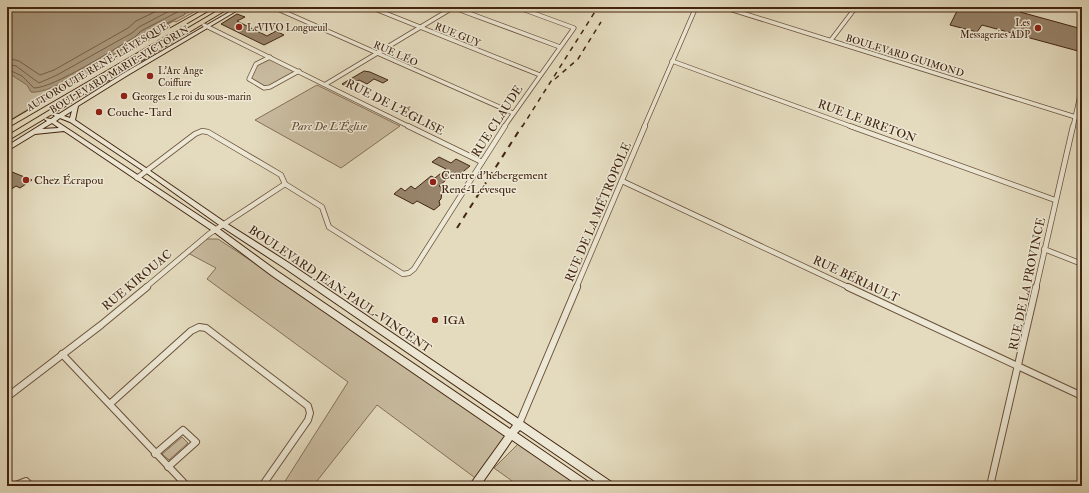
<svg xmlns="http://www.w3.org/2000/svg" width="1089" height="493" viewBox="0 0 1089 493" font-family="'IM FELL Double Pica',serif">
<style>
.green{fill:#c9bca0;stroke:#867058}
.water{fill:#ad9d83;stroke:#836d55}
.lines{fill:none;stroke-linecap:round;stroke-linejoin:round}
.shore{stroke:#78614a;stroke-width:1}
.building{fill:#97846a;stroke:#432510}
.street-far2-casing{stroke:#6b523c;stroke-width:5}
.street-far1-casing{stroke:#6b523c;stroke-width:6}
.street-casing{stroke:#6b523c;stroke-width:8}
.secondary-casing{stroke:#432510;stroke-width:2}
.highway-casing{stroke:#432510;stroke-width:2}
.street-far2{stroke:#ede8d5;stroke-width:3.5}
.street-far1{stroke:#ede8d5;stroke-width:4.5}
.street{stroke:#ede8d5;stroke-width:6}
.secondary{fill:#ede8d5;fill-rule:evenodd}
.highway{fill:#e4dbbe;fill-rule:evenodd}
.rail-far1{stroke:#432510;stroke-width:1.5;stroke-dasharray:5 5;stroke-linecap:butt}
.rail{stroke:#432510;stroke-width:2;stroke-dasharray:6 6;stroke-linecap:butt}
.poi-dot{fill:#8f2418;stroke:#ede8d5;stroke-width:1.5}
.labels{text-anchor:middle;stroke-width:3;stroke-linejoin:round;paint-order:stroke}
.far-poi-label{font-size:10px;fill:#432510;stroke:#ede8d5;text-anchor:start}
.far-street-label{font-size:10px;fill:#432510;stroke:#ede8d5}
.street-label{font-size:12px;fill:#432510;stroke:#ede8d5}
.poi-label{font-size:12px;fill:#432510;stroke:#ede8d5;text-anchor:start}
.park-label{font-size:12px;font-style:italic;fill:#644b34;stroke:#ede8d5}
</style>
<rect width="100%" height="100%" fill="#e4dbbe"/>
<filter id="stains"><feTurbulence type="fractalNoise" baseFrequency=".005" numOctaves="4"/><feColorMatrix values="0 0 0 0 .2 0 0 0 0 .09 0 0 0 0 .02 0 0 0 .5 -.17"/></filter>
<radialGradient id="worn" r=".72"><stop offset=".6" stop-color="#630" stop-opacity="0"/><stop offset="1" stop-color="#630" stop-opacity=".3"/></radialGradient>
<g class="green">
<path d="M203,7L176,22L174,21L168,24L170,26L61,88L62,89L7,122V52L180,16L167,24C177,19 194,7 203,7Z"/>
<polygon points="270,57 299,71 270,87 264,88 249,79 256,64"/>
<polygon points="317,85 400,126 341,168 255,120"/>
<polygon points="205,239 218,239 375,342 512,434 478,480 377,405 313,486 282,486 348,382 207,279 216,268 188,253"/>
<polygon points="182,437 188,443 169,460 162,454"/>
<polygon points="519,443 580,486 519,486 494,468"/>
</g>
<path class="water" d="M7,7H196L185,12L184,15L143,34L138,40C118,51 50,96 31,92L27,85L7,72Z"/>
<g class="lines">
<g class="shore">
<polyline points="7,58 19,61 40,75 54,70 128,28 136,21 165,7"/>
<polyline points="7,64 16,66 39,83 57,75 132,33 139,27 177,7"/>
<path d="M7,69L22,76L34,88C54,88 114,49 135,37L141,31L187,7"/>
</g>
</g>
<g class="building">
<polygon points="959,7 1024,7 1020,12 1082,29 1078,51 982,25 977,32 950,25"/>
<polygon points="237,14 245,17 237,21 267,36 276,31 284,35 264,45 221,24"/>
<polygon points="364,71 370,72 388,80 383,83 374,79 367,84 359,80 348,87 342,84"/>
<polygon points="439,157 451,163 456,159 470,166 458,176 453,174 439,186 445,189 442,192 441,199 439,201 440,205 434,210 417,201 413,204 394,194 401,188 405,191 411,186 415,189 431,176 435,178 446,169 432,162"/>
<polygon points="12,172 32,180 20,188 16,186 7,192 7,173"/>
</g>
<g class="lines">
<defs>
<g id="street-far2">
<polyline points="273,7 513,113"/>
<polyline points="370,7 540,75"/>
<polyline points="452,7 560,47"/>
<polyline points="586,7 590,8"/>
<polyline points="723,7 1082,119"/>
<polyline points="204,25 410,127"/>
<polyline points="831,40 856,7"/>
<polyline points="270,57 256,64 249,79 264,88 270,87 299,71"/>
<polyline points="672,61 853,127"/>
<polyline points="326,84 454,7"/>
<polyline points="504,127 574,28 517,7"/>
<polyline points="644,127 696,7"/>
<polyline points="1073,127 1082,86"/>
</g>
<g id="street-far1">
<polyline points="408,126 482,162"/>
<polyline points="850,126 1055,200"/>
<polyline points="137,178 195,134 202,131 208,132 281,175 285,184 322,207 329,227 403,274 409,273 414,269 505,126"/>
<polyline points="622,181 850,288"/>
<polyline points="1044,249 1082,264"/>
<polyline points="145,288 209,234 285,184"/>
<polyline points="576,288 645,126"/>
<polyline points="1036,288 1073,126"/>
</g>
<g id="street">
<polyline points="848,287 1082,396"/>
<polyline points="62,354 187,486"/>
<polyline points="7,397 101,325 147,287"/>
<polyline points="111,403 191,331 199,327 206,328 308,406 310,413 308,420 262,486"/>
<polyline points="519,424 577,287"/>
<polyline points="155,454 183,430 196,442 168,467"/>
<polyline points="13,486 26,481 31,486"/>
<polyline points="990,486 1036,287"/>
</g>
<path id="secondary" d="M238,7H243L128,75L78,106L75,120L149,170L226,223L289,263L613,483L615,486H602L520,430L517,433L590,483L592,486H579L512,440L480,486H469L505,436L271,275L214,232L64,131L35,134L7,151V146L47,121L44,119L45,118L51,119L55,116L52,114L53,113L59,114L124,73ZM72,111L70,118L64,116ZM60,118L70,122L145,172L222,227L283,267L513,425L510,429L277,271L218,228L56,121ZM52,123L59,128L42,129Z"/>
<g id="highway">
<polygon points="208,7 215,7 7,128 7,123 100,68"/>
<polygon points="224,7 231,7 7,141 7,136 93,84"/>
</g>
</defs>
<use href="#street-far2" class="street-far2-casing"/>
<use href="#street-far1" class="street-far1-casing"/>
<use href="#street" class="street-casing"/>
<use href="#secondary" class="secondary-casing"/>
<use href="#highway" class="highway-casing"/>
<use href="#street-far2" class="street-far2"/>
<use href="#street-far1" class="street-far1"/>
<use href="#street" class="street"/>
<use href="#secondary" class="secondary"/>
<use href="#highway" class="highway"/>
<g class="rail-far1">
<polyline points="555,79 578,59 601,22"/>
<polyline points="522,127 598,7"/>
</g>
<polyline class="rail" points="457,228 522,126"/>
</g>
<g class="poi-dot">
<circle cx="239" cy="27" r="4"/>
<circle cx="1038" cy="28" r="4"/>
<circle cx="150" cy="76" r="4"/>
<circle cx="124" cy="96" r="4"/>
<circle cx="99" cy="112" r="4"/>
<circle cx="26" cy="180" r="4"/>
<circle cx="433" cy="182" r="4"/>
<circle cx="435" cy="320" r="4"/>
</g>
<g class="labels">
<g class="far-poi-label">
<text x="1030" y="26" text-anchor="end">Les<tspan x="1030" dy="12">Messageries ADP</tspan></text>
<text x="247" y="31">LeVIVO Longueuil</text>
<text x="158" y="74">L'Arc Ange<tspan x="158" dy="12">Coiffure</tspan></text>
<text x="132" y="100">Georges Le roi du sous-marin</text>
</g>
<g class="far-street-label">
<text transform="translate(458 34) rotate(22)" y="4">RUE GUY</text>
<text transform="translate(396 53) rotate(24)" y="4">RUE LÉO</text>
<text transform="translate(905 55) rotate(17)" y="4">BOULEVARD GUIMOND</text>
<text transform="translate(97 66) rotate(-31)" y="4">AUTOROUTE RENÉ-LÉVESQUE</text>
<text transform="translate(119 69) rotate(-31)" y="4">BOULEVARD MARIE-VICTORIN</text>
</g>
<g class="street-label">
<text transform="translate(395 107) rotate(27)" y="4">RUE DE L'ÉGLISE</text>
<text transform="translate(497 121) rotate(-57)" y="4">RUE CLAUDE</text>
<text transform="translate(867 121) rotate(20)" y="4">RUE LE BRETON</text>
<text transform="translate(598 212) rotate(-67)" y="4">RUE DE LA MÉTROPOLE</text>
<text transform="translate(856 279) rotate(25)" y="4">RUE BÉRIAULT</text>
<text transform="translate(137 280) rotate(-40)" y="4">RUE KIROUAC</text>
<text transform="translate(1027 284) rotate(-78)" y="4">RUE DE LA PROVINCE</text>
<text transform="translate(340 289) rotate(34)" y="4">BOULEVARD JEAN-PAUL-VINCENT</text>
</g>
<g class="poi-label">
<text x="107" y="116">Couche-Tard</text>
<text x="441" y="179">Centre d'hébergement<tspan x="441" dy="14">René-Lévesque</tspan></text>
<text x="34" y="184">Chez Écrapou</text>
<text x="443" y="324">IGA</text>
</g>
<g class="park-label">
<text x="329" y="130">Parc De L'Église</text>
</g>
</g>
<rect width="1089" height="493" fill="none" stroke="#e4dbbe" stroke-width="24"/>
<rect x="8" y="8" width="1073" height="477" fill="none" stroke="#432510" stroke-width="2"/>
<rect x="12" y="12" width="1065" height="469" fill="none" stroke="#432510"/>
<rect width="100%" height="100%" filter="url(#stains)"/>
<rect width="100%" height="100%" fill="url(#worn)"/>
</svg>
